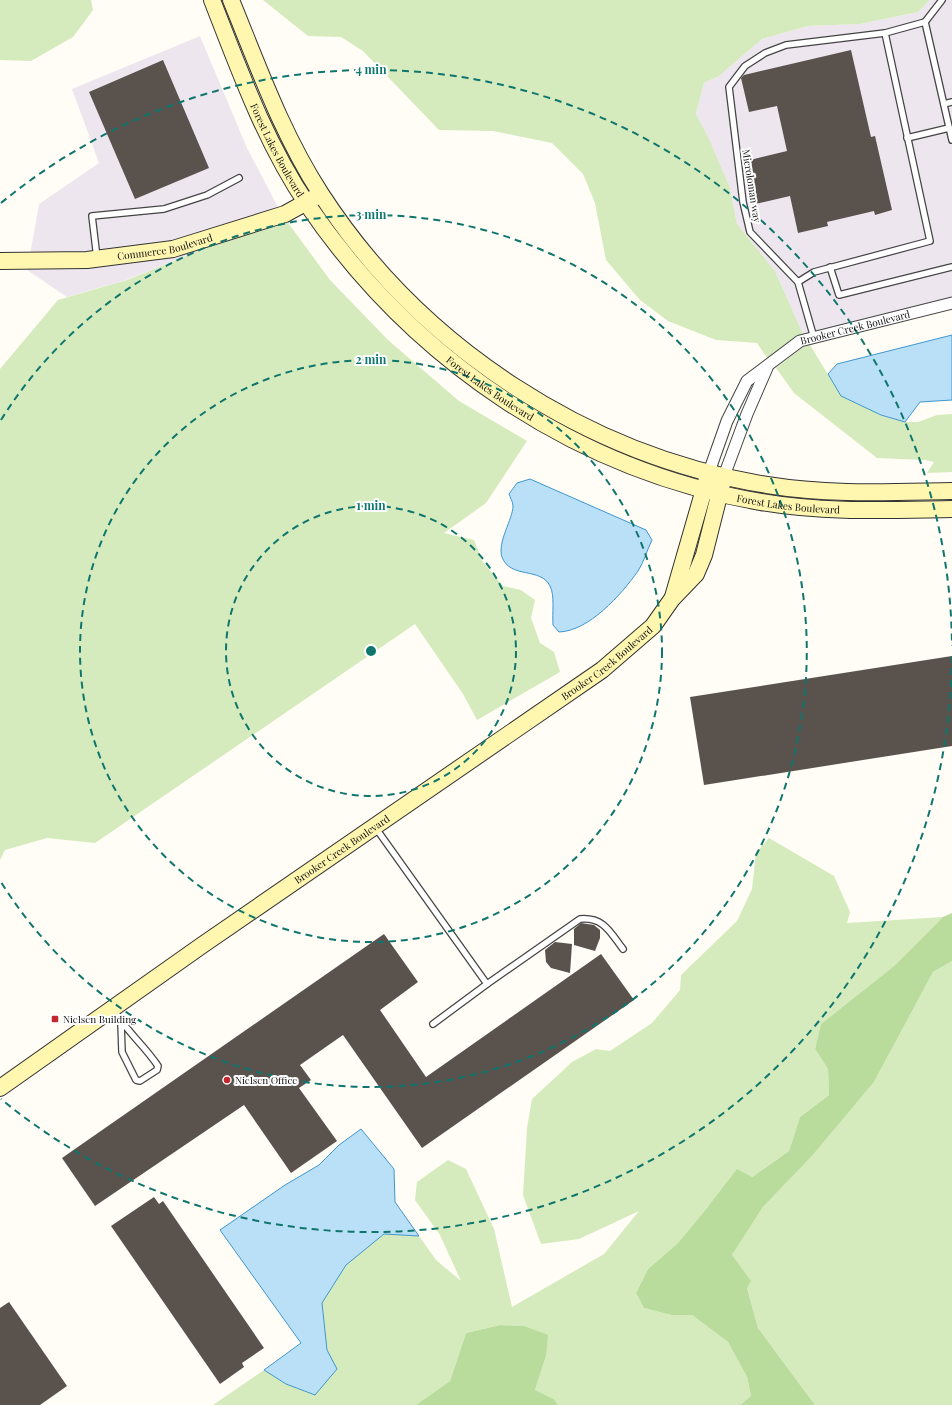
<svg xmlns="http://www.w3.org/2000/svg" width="952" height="1405" viewBox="0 0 952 1405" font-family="'Playfair Display',serif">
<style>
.industrial{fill:#eee6ef}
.green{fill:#d5ebbd}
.forest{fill:#b9dc9c}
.water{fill:#b9e0f7;stroke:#3f96cf}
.building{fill:#5a524d}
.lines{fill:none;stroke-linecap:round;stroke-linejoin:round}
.lane-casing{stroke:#444;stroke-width:8}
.street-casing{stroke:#444;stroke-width:13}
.secondary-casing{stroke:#333;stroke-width:18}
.lane{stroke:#fff;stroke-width:5.5}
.street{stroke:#fff;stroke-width:11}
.secondary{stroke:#fff6b0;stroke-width:16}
.ring{fill:none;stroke:#0f766e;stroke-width:2;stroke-dasharray:7 5}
.poi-dot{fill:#c4262e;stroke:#fff;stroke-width:1.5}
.labels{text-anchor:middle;stroke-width:4;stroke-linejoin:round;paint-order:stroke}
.street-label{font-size:10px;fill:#111;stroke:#fff}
.poi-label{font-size:10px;fill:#111;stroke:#fff;text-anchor:start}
.centre{fill:#0f766e;stroke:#fff;stroke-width:2}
.ring-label{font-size:12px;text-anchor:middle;font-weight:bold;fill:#0f766e;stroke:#fff;stroke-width:4;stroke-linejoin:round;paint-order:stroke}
</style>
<rect width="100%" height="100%" fill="#fffdf5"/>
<g class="industrial">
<polygon points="930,0 952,0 952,297 803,334 775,271 737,224 730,188 696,114 704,83 719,76 762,39 808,26 860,24 918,12"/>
<polygon points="200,36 247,148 279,209 172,242 87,253 30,255 39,204 99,163 72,89"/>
<polygon points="240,234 126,280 67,297 27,270 27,268"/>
</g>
<g class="green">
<polygon points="0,0 91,0 93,10 73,37 31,61 0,60"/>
<polygon points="263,0 930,0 918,12 860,24 808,26 762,39 719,76 704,83 696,114 709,139 730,188 737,224 775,271 803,334 796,336 768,359 757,343 716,340 668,321 640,300 606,260 595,203 583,174 552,143 493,131 439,130 363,51 341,37 308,36"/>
<polygon points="286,220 330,280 388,340 459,401 527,441 486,503 444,533 474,540 483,562 503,586 521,590 535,600 531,618 540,643 554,652 560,672 477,720 463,694 415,624 95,843 47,838 5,850 0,860 0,369 58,300 127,280 240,234"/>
<polygon points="810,345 841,396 905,422 918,422 937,415 952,414 952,472 927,473 934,462 925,460 877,458 794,393 776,368 803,347"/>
<polygon points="769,838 834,876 850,912 847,923 943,917 894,966 821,1024 815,1049 828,1069 829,1095 800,1117 789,1151 707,1208 678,1243 648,1269 636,1293 644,1308 671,1315 692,1315 728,1342 747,1377 751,1396 740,1405 558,1405 554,1399 535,1390 546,1356 524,1326 500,1325 466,1333 450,1381 416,1405 213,1405 264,1370 286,1384 337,1369 327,1350 321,1303 346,1265 384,1234 419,1236 436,1260 461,1281 440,1235 415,1200 417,1182 448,1160 466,1169 494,1229 512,1307 604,1254 639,1211 579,1239 541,1244 523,1195 527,1128 532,1099 572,1062 596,1049 610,1051 652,1023 680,990 681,975 737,921 752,889 756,853"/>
<polygon points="952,961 952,1405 815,1405 758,1328 747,1288 732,1255 763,1207 812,1156 874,1082 933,972"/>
</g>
<g class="forest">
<polygon points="952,913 952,961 933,972 874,1082 812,1156 763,1207 732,1255 751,1281 747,1288 758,1328 815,1405 740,1405 751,1396 747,1377 728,1342 692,1315 671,1315 644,1308 636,1293 648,1269 678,1243 707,1208 737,1169 752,1177 789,1151 800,1117 829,1095 828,1069 815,1049 821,1024 894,966 943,917"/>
<polygon points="500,1325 524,1326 548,1335 546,1356 535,1390 554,1399 558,1405 416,1405 450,1381 466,1333"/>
</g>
<g class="water">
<polygon points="952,335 952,400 920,402 905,422 881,415 841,396 828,374 837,364"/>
<path d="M530,479L646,530L652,540C647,550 644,562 638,571C621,595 589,631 559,632L553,625C552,614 555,595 550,586C541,567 510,579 502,557C497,542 513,519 513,506C513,502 510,497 509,494L517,483Z"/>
<polygon points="361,1129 394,1169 395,1202 419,1236 384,1234 346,1265 322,1303 327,1350 337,1369 315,1395 286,1384 264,1370 301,1343 220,1230 285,1185 319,1165 339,1145"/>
</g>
<g class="building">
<polygon points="851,50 871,137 875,136 892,210 875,215 874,211 827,222 828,226 798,233 790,196 751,205 742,162 787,151 777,106 749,112 741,78 744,75"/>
<polygon points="163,60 209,168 135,199 89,92"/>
<polygon points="952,656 952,746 704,785 690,697"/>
<polygon points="581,923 594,925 600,930 600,938 595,951 574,945 574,929"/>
<polygon points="384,934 418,982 380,1010 426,1077 601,954 634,1000 422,1148 343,1035 300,1065 311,1080 299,1088 337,1141 291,1173 244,1105 95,1206 62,1158"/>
<polygon points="555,942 572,944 570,973 551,968 546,962 545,950"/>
<polygon points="154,1197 159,1204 163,1201 264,1348 242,1363 244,1367 220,1384 111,1226"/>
<polygon points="9,1302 67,1386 40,1405 0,1405 0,1308"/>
</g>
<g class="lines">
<defs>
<g id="lane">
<polyline points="925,22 952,140"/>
<polyline points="944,104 952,102"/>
<polyline points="907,138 949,128"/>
<polyline points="97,258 92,216 164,209 207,195 239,178"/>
<polyline points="830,267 839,295 952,267"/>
<polyline points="798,282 814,272 930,241 885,33"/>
<polyline points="814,338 798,282 750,232 743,202 729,87 745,66 765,53 786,45 885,33 925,22 942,0"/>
<path d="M375,827L487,984L580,919C604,917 610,932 623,949"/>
<path d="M114,1010C126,1031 145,1046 158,1066L157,1070L140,1081L136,1080L122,1052L121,1023"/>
<polyline points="433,1024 487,984"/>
</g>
<g id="street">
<path id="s1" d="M709,472L727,421L747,381L800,341L952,303"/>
<polyline points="724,476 747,414 767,368"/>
</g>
<g id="secondary">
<path id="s2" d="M212,0C239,69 265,142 307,204C412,359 576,471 761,502C825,513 888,510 952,509"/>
<path d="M231,0C258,66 282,134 321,194C420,347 587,456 767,485C828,495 890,492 952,491"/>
<path id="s3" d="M0,261L87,260L173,249L285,214L314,198"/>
<polyline points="673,597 707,479"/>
<path id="s4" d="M0,1088L201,946L602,670L653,626L672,599L696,574L704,555L724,476"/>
</g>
</defs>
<use href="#lane" class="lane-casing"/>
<use href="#street" class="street-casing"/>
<use href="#secondary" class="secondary-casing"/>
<use href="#lane" class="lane"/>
<use href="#street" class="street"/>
<use href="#secondary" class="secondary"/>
</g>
<g class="ring">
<circle cx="371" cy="651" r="145"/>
<circle cx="371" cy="651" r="291"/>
<path d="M1 420A436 436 0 1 1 1 882"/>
<path d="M952 656A581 581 0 0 1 1 1099M1 203A581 581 0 0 1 952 646"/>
</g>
<g class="poi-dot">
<rect x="51" y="1015" width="8" height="8" rx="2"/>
<circle cx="227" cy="1080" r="4"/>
</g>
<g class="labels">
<g class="street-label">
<text dy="4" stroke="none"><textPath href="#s2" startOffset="164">Forest Lakes Boulevard</textPath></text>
<text transform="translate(752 186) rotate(81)" y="4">Microloman way</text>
<text dy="4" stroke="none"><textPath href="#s3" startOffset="166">Commerce Boulevard</textPath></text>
<text dy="4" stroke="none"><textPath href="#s1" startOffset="222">Brooker Creek Boulevard</textPath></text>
<text dy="4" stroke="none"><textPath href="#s2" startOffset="487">Forest Lakes Boulevard</textPath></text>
<text dy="4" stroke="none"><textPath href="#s2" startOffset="811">Forest Lakes Boulevard</textPath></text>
<text dy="4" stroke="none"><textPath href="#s4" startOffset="741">Brooker Creek Boulevard</textPath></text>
<text dy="4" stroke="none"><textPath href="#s4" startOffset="417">Brooker Creek Boulevard</textPath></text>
</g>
<g class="poi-label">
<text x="63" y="1023">Nielsen Building</text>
<text x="235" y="1084">Nielsen Office</text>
</g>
</g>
<circle cx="371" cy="651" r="6" class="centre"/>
<g class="ring-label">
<text x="371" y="74">4 min</text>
<text x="371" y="219">3 min</text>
<text x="371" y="364">2 min</text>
<text x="371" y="510">1 min</text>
</g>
</svg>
